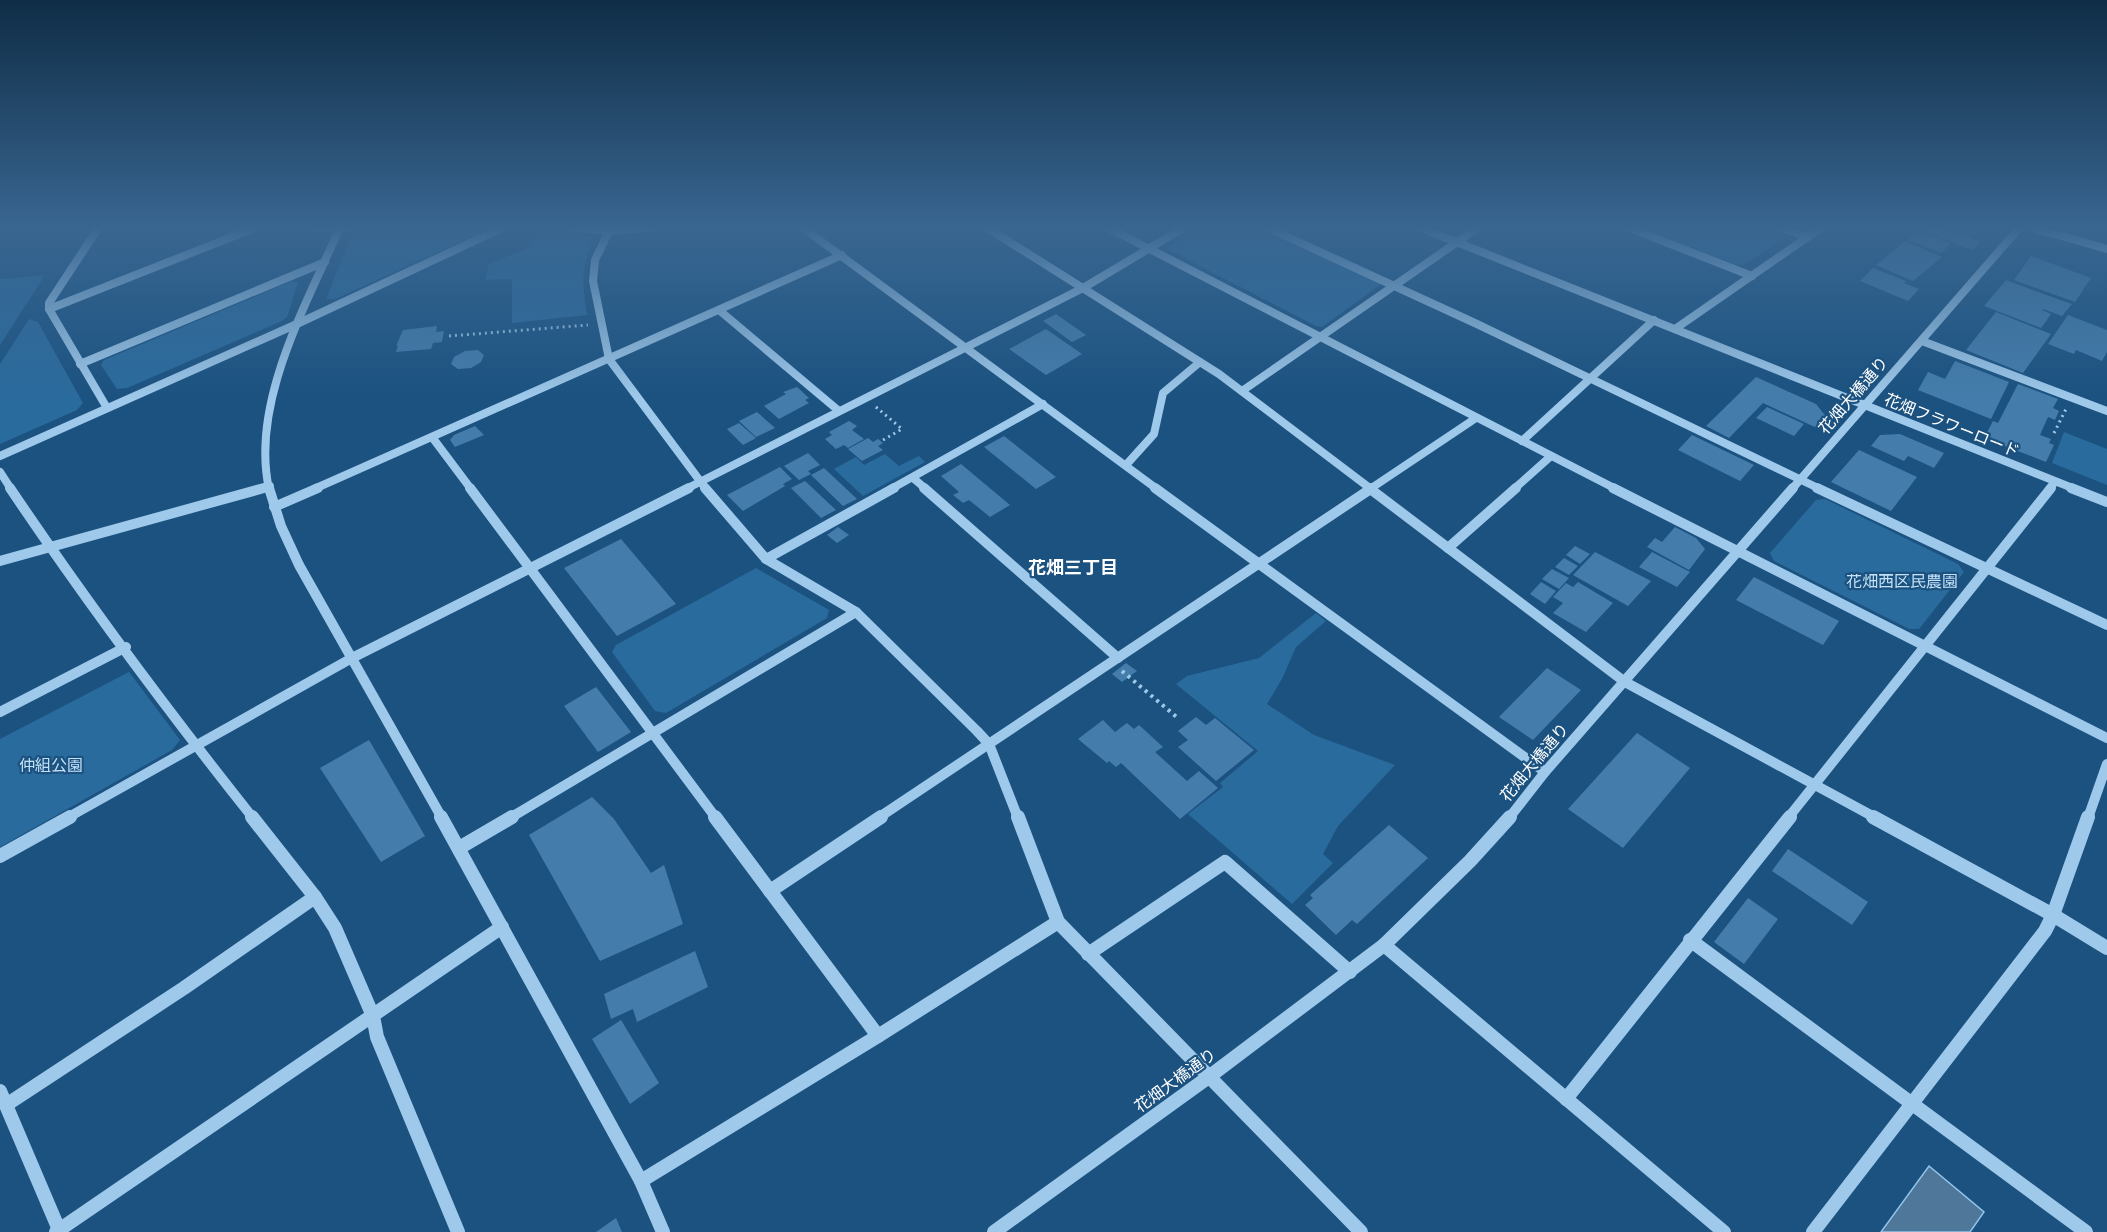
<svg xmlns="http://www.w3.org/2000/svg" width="2107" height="1232" viewBox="0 0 2107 1232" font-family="Arial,'Noto Sans JP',sans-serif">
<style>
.green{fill:#2a6b9d}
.water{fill:#4f779a;stroke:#92c5ec;stroke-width:1.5}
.building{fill:#447dab}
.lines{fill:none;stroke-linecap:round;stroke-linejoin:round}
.path-far1{stroke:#9fc9ea;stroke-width:3;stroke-dasharray:2 4;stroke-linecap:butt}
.path{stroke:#9fc9ea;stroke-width:4;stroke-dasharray:3 4.5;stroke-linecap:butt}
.minor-far2{stroke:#9fc9ea;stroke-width:8}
.minor-far1{stroke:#9fc9ea;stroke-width:10}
.minor{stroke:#9fc9ea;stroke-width:14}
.labels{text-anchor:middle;stroke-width:4.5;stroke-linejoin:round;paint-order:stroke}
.street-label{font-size:16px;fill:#fff;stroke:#1b5280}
.park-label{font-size:16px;fill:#c3e0f7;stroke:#1b5280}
.neighbourhood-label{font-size:18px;font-weight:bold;fill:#fff;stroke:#1b5280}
</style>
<rect width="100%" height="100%" fill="#1b5280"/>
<g class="green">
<polygon points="424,227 493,227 335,299 326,299 351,236 357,233"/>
<path d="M540,227L594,237C581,268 582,282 587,315L512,323V279L485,280L489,264L529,248Z"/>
<polygon points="1200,227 1252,227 1379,282 1380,285 1322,327 1316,326 1169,250 1167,247"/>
<polygon points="1641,227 1760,227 1782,234 1784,239 1743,265 1734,264"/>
<polygon points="45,275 0,345 0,279"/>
<polygon points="292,281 298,282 287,317 282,321 127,388 117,389 101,365 104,360"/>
<polygon points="29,319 38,322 83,403 77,410 0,444 0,364"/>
<polygon points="2064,432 2107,449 2107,485 2052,463"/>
<polygon points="885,454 899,466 919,456 925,462 863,496 834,469 856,457 864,465"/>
<polygon points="1825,499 1958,564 1964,572 1919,629 1909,629 1774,561 1770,553 1816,500"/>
<polygon points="756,568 829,610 827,618 666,713 655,711 612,652 616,645"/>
<polygon points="1316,613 1326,621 1296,647 1282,679 1267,704 1314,735 1395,765 1338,826 1323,854 1333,863 1292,904 1188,814 1223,787 1220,783 1258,751 1176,684 1187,676 1259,658"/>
<polygon points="129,672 180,740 172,750 0,847 0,739"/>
</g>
<polygon class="water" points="1929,1166 1984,1212 1970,1232 1881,1232"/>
<g class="building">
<polygon points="1925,227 1942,227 1980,242 1972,250 1921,230"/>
<polygon points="1918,231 1951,244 1941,253 1908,240"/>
<polygon points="1905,241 1942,257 1913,281 1876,265"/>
<polygon points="2031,256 2091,278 2075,302 2014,280"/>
<polygon points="1873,268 1906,281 1904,283 1919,289 1908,301 1860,281"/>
<polygon points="2006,280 2049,296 2072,304 2062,316 2043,309 2042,310 2051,314 2041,328 1984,306"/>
<polygon points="1996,312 2051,334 2023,373 1966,350"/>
<polygon points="1056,314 1086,335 1072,342 1043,321"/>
<polygon points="2068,315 2107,330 2107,352 2102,361 2076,350 2074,354 2048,344"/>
<polygon points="437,326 436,332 444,331 442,342 433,343 431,349 396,352 398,345 396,346 403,330"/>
<polygon points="1046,329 1082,354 1046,375 1009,349"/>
<polygon points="478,350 484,355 481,362 471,368 458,369 451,364 454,357 465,351"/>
<polygon points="1955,361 2009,382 1991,419 1918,390 1928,372 1945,379"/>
<polygon points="1756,377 1816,404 1828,419 1819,429 1763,403 1729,438 1706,426"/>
<polygon points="2018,384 2058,399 2053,408 2059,411 2055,420 2048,417 2040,435 2051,439 2049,443 2054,445 2046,462 1984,438 1993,421 1998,423"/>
<polygon points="797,387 809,398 805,400 809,403 779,419 764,406 786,394 783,392"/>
<polygon points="1767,407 1804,424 1794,436 1756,418"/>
<polygon points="757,412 775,428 756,437 739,421"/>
<polygon points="849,421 857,426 852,430 864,439 848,448 844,445 836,449 825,439 832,435 829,432"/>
<polygon points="739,423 756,438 743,445 727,429"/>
<polygon points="475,426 484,435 455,447 450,440 454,435"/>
<polygon points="1900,434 1944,453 1934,468 1908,456 1904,461 1871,446 1880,435"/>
<polygon points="1692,435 1754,465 1740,481 1678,450"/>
<polygon points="1004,436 1056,477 1036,489 984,447"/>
<polygon points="868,438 873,442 878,439 883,443 878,446 883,450 862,461 848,449"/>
<polygon points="1859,450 1917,477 1891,511 1831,482"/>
<polygon points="808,453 820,465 808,471 811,474 799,480 784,466"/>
<polygon points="961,464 1010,505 990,517 969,500 963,503 953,495 959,492 941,476"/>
<polygon points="780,467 792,479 783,484 785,486 743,511 727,495"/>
<polygon points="824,468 857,499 843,506 811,475"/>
<polygon points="805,481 836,510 821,518 791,488"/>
<polygon points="838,527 849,535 837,543 827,535"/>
<polygon points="1675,527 1696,538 1705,549 1689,570 1647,547 1655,538 1662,542"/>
<polygon points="621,539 676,604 617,636 564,568"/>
<polygon points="1575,546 1590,554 1580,564 1566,555"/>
<polygon points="1595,552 1651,581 1628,606 1573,575"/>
<polygon points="1652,552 1690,572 1677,587 1639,567"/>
<polygon points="1564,558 1578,566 1569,575 1555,567"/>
<polygon points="1552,569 1569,578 1559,589 1542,579"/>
<polygon points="1754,577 1839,621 1823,645 1736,600"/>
<polygon points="1541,582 1556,591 1545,604 1530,594"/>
<polygon points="1578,582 1613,603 1586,632 1553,613 1563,603 1553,597 1566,583 1573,587"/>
<polygon points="1126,663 1137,671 1122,682 1112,674"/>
<polygon points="1547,668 1581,690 1533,740 1499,717"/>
<polygon points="596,687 631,732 598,752 564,706"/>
<polygon points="1196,717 1206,725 1215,718 1254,750 1216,781 1178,747 1188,740 1178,731"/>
<polygon points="1103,720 1115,732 1127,723 1134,729 1139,725 1163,747 1155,752 1187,781 1199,771 1218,788 1180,819 1121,763 1116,767 1109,761 1107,763 1078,739"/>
<polygon points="1637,733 1690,768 1623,848 1568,809"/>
<polygon points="369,740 425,836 381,862 320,768"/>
<polygon points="592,797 614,819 651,873 664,865 683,924 600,961 529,835"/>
<polygon points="1389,825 1428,858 1357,924 1352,920 1336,935 1305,905 1313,898 1310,895"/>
<polygon points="1788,849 1868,902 1852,925 1772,871"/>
<polygon points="1748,898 1778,919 1744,964 1714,942"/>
<polygon points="695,951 708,987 637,1022 633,1009 611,1019 604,994"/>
<polygon points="621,1020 659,1083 630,1104 592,1039"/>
<polygon points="616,1218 622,1232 596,1232"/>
</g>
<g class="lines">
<g class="path-far1">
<polyline points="449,336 588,325"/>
<polyline points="876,407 902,429 883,440"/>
<polyline points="2054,433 2066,409"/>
</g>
<polyline class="path" points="1122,671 1179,719"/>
<g class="minor-far2">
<polyline points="99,227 49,303 49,309 107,408"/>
<polyline points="311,227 349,227"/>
<polyline points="568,227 608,231 658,227"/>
<polyline points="611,227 595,260 593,281 609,359 706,489"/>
<polyline points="802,227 1157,489"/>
<polyline points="986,227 1219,374 1371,489"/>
<polyline points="1107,227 1616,489"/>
<polyline points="1266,227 1477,324 1820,489"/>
<polyline points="1419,227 2075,489"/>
<polyline points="1627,227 1752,276"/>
<polyline points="1778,227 1808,237"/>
<polyline points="2030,227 2107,249"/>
<polyline points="49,309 257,227"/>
<polyline points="719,310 839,411"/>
<polyline points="1675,329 1822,227"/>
<polyline points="1922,341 2107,411"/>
<polyline points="80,364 325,262"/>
<polyline points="1242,391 1479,227"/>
<polyline points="432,437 471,489"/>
<polyline points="1522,441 1654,320"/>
<polyline points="0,456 299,323 504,227"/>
<polyline points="1126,465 1154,434 1163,393 1200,362"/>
<polyline points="0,472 11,489"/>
<polyline points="913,478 926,489"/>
<polyline points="259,489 270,486"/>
<path d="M269,489C250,402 307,304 340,227"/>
<polyline points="314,489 842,255"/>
<polyline points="686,489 1083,288 1185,227"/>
<polyline points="891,489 1043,404"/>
<polyline points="1370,489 1476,418"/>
<polyline points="1514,489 1551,456"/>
<polyline points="1792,489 2020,227"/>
<polyline points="2049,489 2055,482"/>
</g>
<g class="minor-far1">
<path d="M10,488C86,601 168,711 253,818"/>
<polyline points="269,488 281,526 299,565 442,818"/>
<polyline points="470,488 716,818"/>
<polyline points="705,488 766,559 856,612 977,731 989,744 1018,818"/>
<polyline points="924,488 1118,658"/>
<polyline points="1155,488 1545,772"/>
<polyline points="1369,488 1625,682 1876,818"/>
<polyline points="1613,488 2107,738"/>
<polyline points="1817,488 2107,625"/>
<polyline points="2071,488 2107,502"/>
<polyline points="274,507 318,488"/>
<polyline points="1448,548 1516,488"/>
<polyline points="766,559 894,488"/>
<polyline points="0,561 264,488"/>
<polyline points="0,712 126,647"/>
<polyline points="67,818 352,658 689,488"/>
<polyline points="510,818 856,612"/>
<polyline points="878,818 1372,488"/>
<polyline points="1509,818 1545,772 1793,488"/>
<polyline points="1788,818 2051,488"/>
<polyline points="2088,818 2107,764"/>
</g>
<g class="minor">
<polyline points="252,817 315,897 335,928 373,1016 377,1037 458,1232"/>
<polyline points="441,817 641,1181 663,1232"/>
<polyline points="715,817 878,1036"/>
<polyline points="1018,817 1058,922 1361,1232"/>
<polyline points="1873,817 2053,915 2107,948"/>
<polyline points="459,848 512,817"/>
<polyline points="0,856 70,817"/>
<polyline points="770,891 881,817"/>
<polyline points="1690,940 2086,1232"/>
<polyline points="1384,945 1724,1232"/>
<polyline points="1088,954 1225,862 1350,972"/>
<polyline points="0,1091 60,1232"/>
<polyline points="1566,1099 1790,817"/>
<polyline points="6,1105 184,988 315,897"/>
<polyline points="641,1181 878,1036 1058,922"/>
<polyline points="56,1232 502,927"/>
<polyline points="994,1232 1210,1076 1384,945 1470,861 1510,817"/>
<polyline points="1813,1232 2045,931 2053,915 2088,817"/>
</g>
</g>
<linearGradient id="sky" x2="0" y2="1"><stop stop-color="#0f2d46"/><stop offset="0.57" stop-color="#396691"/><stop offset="1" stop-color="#396691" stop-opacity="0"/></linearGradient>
<rect width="2107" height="399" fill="url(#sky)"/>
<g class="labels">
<g class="street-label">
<text transform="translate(1853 395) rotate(-49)" y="6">花畑大橋通り</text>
<text transform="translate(1952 425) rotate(22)" y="6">花畑フラワーロード</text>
<text transform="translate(1534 762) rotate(-50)" y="6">花畑大橋通り</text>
<text transform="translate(1175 1080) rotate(-36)" y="6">花畑大橋通り</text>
</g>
<g class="park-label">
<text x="1902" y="587">花畑西区民農園</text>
<text x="51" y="771">仲組公園</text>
</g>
<g class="neighbourhood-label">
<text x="1073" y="574">花畑三丁目</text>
</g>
</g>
</svg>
